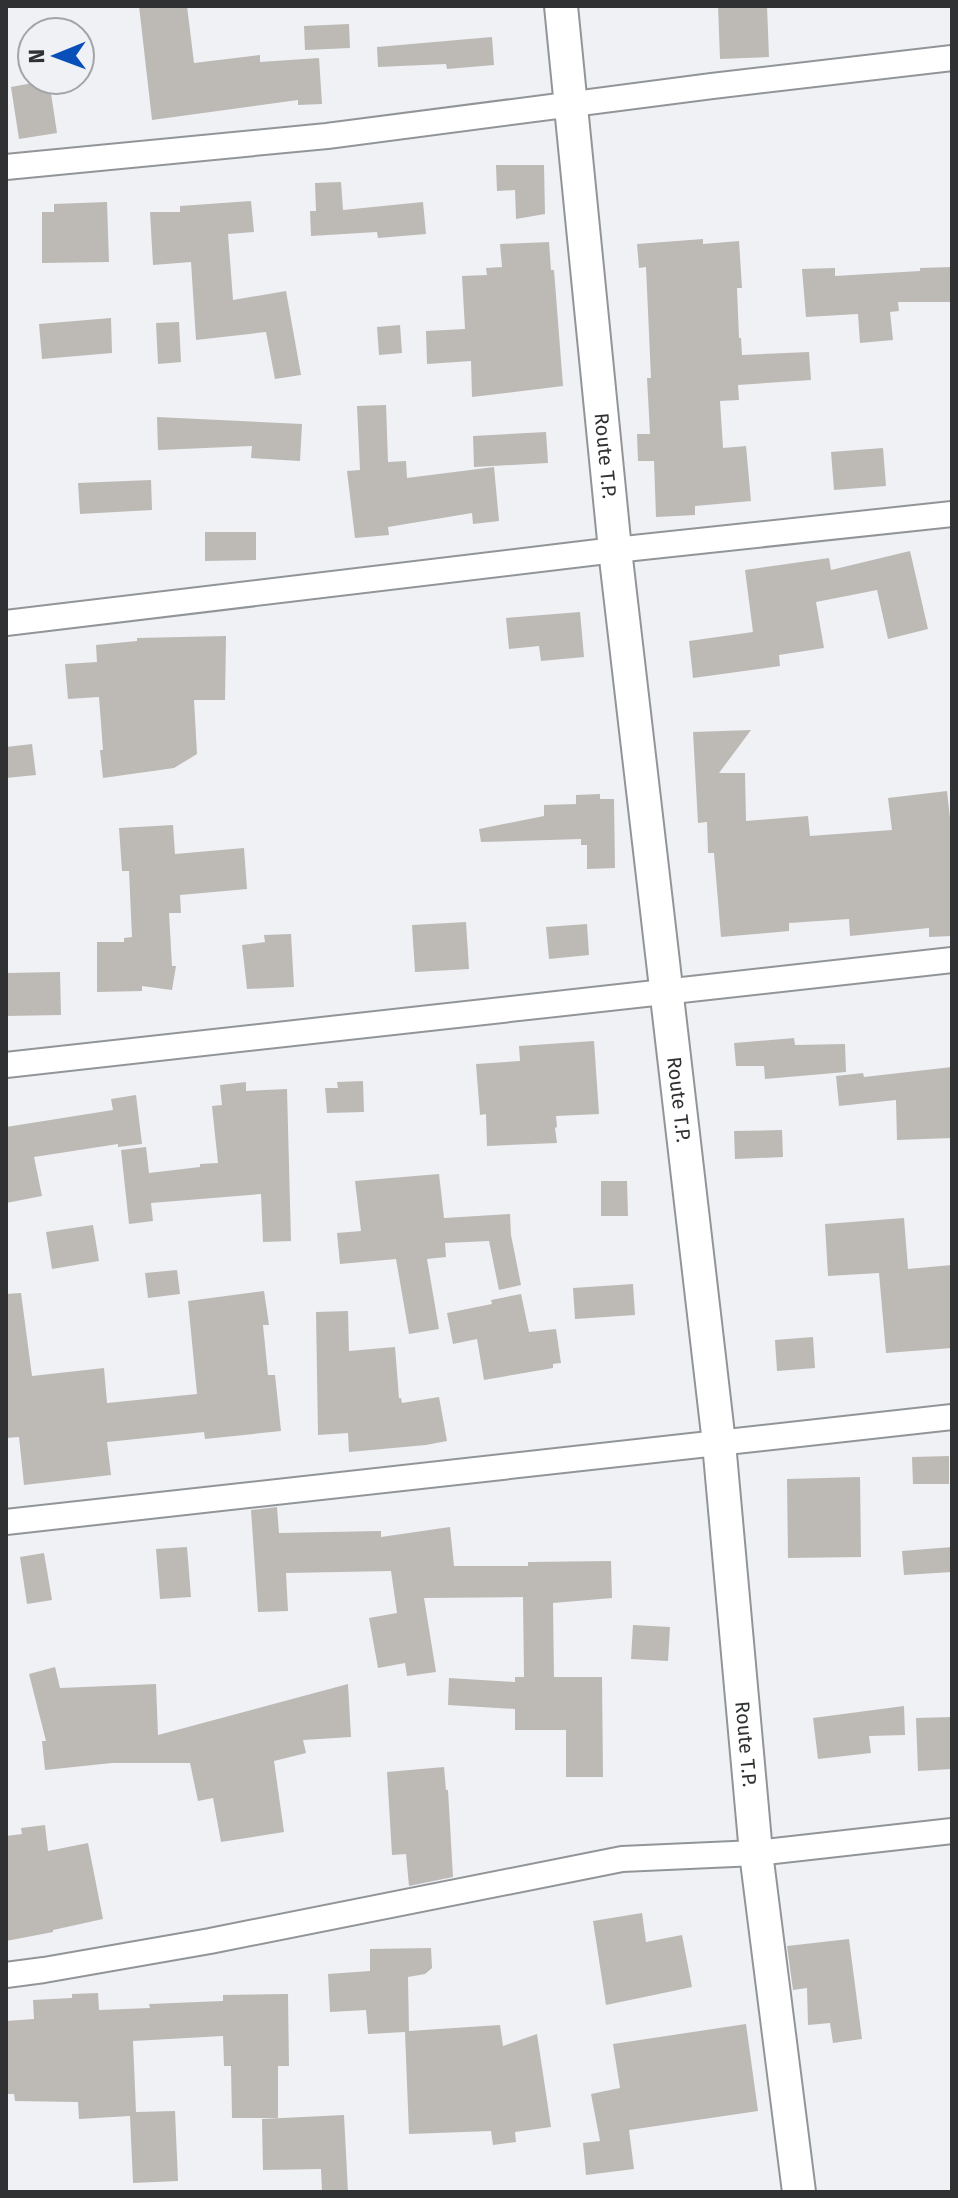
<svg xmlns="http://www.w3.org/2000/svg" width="958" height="2198" viewBox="0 0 958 2198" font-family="'Fira Sans',sans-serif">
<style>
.building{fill:#bdbab6}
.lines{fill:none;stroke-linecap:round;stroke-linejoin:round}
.minor-casing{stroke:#929598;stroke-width:28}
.tertiary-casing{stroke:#929598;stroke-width:36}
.minor{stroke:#fff;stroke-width:24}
.tertiary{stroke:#fff;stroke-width:32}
.labels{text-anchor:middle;stroke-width:6;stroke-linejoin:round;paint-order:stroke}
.street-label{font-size:20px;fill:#303132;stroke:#eff1f5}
</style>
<rect width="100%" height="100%" fill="#eff1f5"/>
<g class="building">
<polygon points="139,6 187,6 194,63 260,55 260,62 319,58 322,104 298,105 298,100 152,120"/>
<polygon points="718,6 767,6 769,57 720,59"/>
<polygon points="349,24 350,48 305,50 304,26"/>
<polygon points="492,37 494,65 447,69 446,64 378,67 377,47"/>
<polygon points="49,80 57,133 19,139 11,87"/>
<polygon points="496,165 544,165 545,214 516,219 515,190 497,191"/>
<polygon points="341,182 343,210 423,202 426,234 378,238 377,232 311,236 310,211 316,211 315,183"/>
<polygon points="251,201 254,232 228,234 233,300 286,291 301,375 275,379 266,332 196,340 191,262 153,265 150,212 180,212 180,206"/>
<polygon points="107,202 109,262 42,263 42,212 54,212 54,204"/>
<polygon points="703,239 703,244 739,241 742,288 737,288 739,338 741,338 742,355 809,352 811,380 738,385 739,400 720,401 723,448 746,446 751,501 695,506 695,515 656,517 654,461 638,461 637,434 650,434 647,378 651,378 646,267 639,268 637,244"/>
<polygon points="549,242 551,270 554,270 563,386 472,397 471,361 427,364 426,331 465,329 462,276 487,275 486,268 502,267 500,244"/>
<polygon points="952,267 952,302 898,302 899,311 890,312 893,340 860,343 858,314 806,317 802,269 835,268 835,276 920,271 920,268"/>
<polygon points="111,318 112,353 42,359 39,324"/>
<polygon points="179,322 181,362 158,364 156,323"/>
<polygon points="400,325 402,353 379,355 377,327"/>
<polygon points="386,405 388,462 406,461 407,478 494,467 499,521 473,524 472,513 388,527 389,535 355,538 347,471 360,470 357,406"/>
<polygon points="157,417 302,424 300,461 251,458 252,446 158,450"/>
<polygon points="546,432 548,463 474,467 473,436"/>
<polygon points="883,448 886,486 834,490 831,452"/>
<polygon points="151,480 152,510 80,514 78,483"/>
<polygon points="205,532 256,532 256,560 205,561"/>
<polygon points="910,551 928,629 888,639 877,590 816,602 824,648 779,655 780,666 693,678 689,641 753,632 745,570 829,558 831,570"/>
<polygon points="580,612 584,657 541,661 539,646 509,649 506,618"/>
<polygon points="226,636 225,700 194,700 197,754 174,768 103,778 100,750 103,750 99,697 68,699 65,664 97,662 96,645 137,641 137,638"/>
<polygon points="751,730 719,773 745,773 746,821 808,816 810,836 892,830 888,798 947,791 950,818 952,818 952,936 929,937 929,928 850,936 849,919 789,923 789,931 721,937 714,853 708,853 707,822 698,823 693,732"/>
<polygon points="32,744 36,775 6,778 6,747"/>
<polygon points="600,794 600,799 614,799 615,868 587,869 587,845 581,845 581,839 481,842 479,829 544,816 544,805 576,804 576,795"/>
<polygon points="173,825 175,854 244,848 247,889 180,895 181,913 169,913 172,966 176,966 172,990 142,986 142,991 97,992 97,942 124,942 124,938 132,937 129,871 122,871 119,828"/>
<polygon points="466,922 469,969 415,972 412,925"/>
<polygon points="587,924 589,955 549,959 546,927"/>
<polygon points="291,934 294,987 247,989 242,945 265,942 264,935"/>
<polygon points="60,972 61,1015 6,1016 6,973"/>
<polygon points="794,1038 795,1045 845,1044 846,1072 765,1079 764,1066 736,1066 734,1043"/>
<polygon points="594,1041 599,1114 556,1116 557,1127 555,1128 557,1143 487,1146 486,1114 480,1115 476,1064 520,1061 519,1046"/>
<polygon points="952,1067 952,1138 897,1140 896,1100 839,1106 836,1076 863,1073 864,1077"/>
<polygon points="363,1081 364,1112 327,1113 325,1088 338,1088 337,1082"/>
<polygon points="246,1082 246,1091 287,1089 291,1241 263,1242 261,1194 151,1203 153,1221 129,1224 121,1150 146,1147 149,1173 200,1167 200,1164 218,1163 212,1106 222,1105 220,1085"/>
<polygon points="136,1095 142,1144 118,1147 118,1144 34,1157 42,1196 6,1203 6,1127 113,1110 111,1099"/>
<polygon points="782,1130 783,1157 735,1159 734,1131"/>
<polygon points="439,1174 444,1218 510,1214 511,1235 521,1285 499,1290 489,1241 445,1243 446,1257 427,1259 439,1329 409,1334 396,1259 340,1264 337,1233 361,1231 355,1181"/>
<polygon points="601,1181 627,1181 628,1216 601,1216"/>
<polygon points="904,1218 908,1269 952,1265 952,1348 886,1353 879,1273 828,1276 825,1224"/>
<polygon points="93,1225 99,1261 52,1269 46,1232"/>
<polygon points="177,1270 180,1294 148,1298 145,1273"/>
<polygon points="633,1284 635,1315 575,1319 573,1288"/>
<polygon points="264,1291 269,1325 263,1325 268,1375 275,1375 281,1431 205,1439 204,1432 107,1442 111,1475 24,1485 19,1437 6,1438 6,1294 21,1293 32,1376 104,1368 107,1403 197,1394 188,1301"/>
<polygon points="521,1294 529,1332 556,1329 561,1363 553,1364 553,1368 484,1380 477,1339 453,1344 447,1313 492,1304 491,1300"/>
<polygon points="348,1311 349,1351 395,1347 399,1398 401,1398 402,1403 439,1397 447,1441 426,1445 349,1452 348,1433 318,1435 316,1312"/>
<polygon points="813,1337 815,1368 777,1371 775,1340"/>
<polygon points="949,1456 949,1484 913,1484 912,1457"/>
<polygon points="860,1477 861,1557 788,1558 787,1479"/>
<polygon points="277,1507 279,1533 381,1531 381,1537 450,1527 454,1566 528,1566 528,1562 611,1561 612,1598 553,1603 554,1677 602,1677 603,1777 566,1777 566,1730 515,1730 515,1709 448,1705 449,1678 515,1682 515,1677 524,1677 523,1597 424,1598 436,1672 407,1676 405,1663 378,1668 369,1618 397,1613 391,1571 286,1573 288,1611 258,1612 251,1510"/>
<polygon points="187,1547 191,1597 160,1599 156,1549"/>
<polygon points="952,1547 952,1572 904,1575 902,1551"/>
<polygon points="44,1553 52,1600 27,1604 20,1557"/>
<polygon points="633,1625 670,1627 668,1661 631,1659"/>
<polygon points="55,1667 60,1688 156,1684 158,1735 348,1684 351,1737 303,1740 306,1753 274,1761 284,1832 221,1842 213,1798 198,1801 190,1763 112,1763 45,1770 42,1741 46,1741 29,1674"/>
<polygon points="904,1706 905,1735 869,1736 871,1753 818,1759 813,1718"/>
<polygon points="952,1717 952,1769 918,1771 916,1718"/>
<polygon points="444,1767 446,1790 448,1790 453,1877 409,1886 406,1854 392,1855 387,1772"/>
<polygon points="45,1825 48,1851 88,1843 103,1919 53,1930 53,1932 6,1941 6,1836 22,1834 21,1828"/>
<polygon points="642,1913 646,1942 682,1935 692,1987 606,2005 593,1921"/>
<polygon points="849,1939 862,2039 833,2043 830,2023 808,2025 807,1988 793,1990 787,1946"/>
<polygon points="431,1948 432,1968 425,1974 408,1977 409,2031 500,2025 503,2046 537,2034 551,2127 515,2132 516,2142 493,2145 491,2131 409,2134 405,2032 368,2034 366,2010 330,2012 328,1974 370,1971 370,1949"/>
<polygon points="98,1993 99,2010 150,2008 149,2004 223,2001 223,1995 288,1994 289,2066 278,2066 278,2118 232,2118 231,2066 224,2066 223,2036 133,2041 136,2112 175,2111 178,2181 133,2183 130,2116 79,2119 78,2102 15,2101 14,2094 6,2094 6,2021 34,2019 33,2000 72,1998 72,1994"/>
<polygon points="746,2024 758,2111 629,2130 634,2169 586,2175 583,2143 600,2141 591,2094 620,2088 613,2044"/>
<polygon points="344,2115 348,2192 322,2192 321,2169 263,2170 262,2119"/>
</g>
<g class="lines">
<defs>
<g id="minor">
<polyline points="6,167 327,136 712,86 952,58"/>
<polyline points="6,623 615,550 952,514"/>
<polyline points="6,1065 952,960"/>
<polyline points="6,1522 952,1417"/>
<polyline points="6,1975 44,1970 210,1941 622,1859 756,1853 952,1831"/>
</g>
<g id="tertiary">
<path id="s1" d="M561,6L615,550L719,1443L756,1853L799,2192"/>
</g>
</defs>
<use href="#minor" class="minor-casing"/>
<use href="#tertiary" class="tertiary-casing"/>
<use href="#minor" class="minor"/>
<use href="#tertiary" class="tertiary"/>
</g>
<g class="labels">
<g class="street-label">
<text dy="7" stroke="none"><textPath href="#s1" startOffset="452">Route T.P.</textPath></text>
<text dy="7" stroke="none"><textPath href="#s1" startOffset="1100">Route T.P.</textPath></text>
<text dy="7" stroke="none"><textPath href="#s1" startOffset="1748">Route T.P.</textPath></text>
</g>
</g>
<rect width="958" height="2198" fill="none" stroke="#303132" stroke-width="16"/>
<g transform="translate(56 56) rotate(269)"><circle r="38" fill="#eff1f5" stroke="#a3a4a7" stroke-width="2"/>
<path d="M0-6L14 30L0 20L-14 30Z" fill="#084fb9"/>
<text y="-12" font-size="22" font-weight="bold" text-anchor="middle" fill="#303132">N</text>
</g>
</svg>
